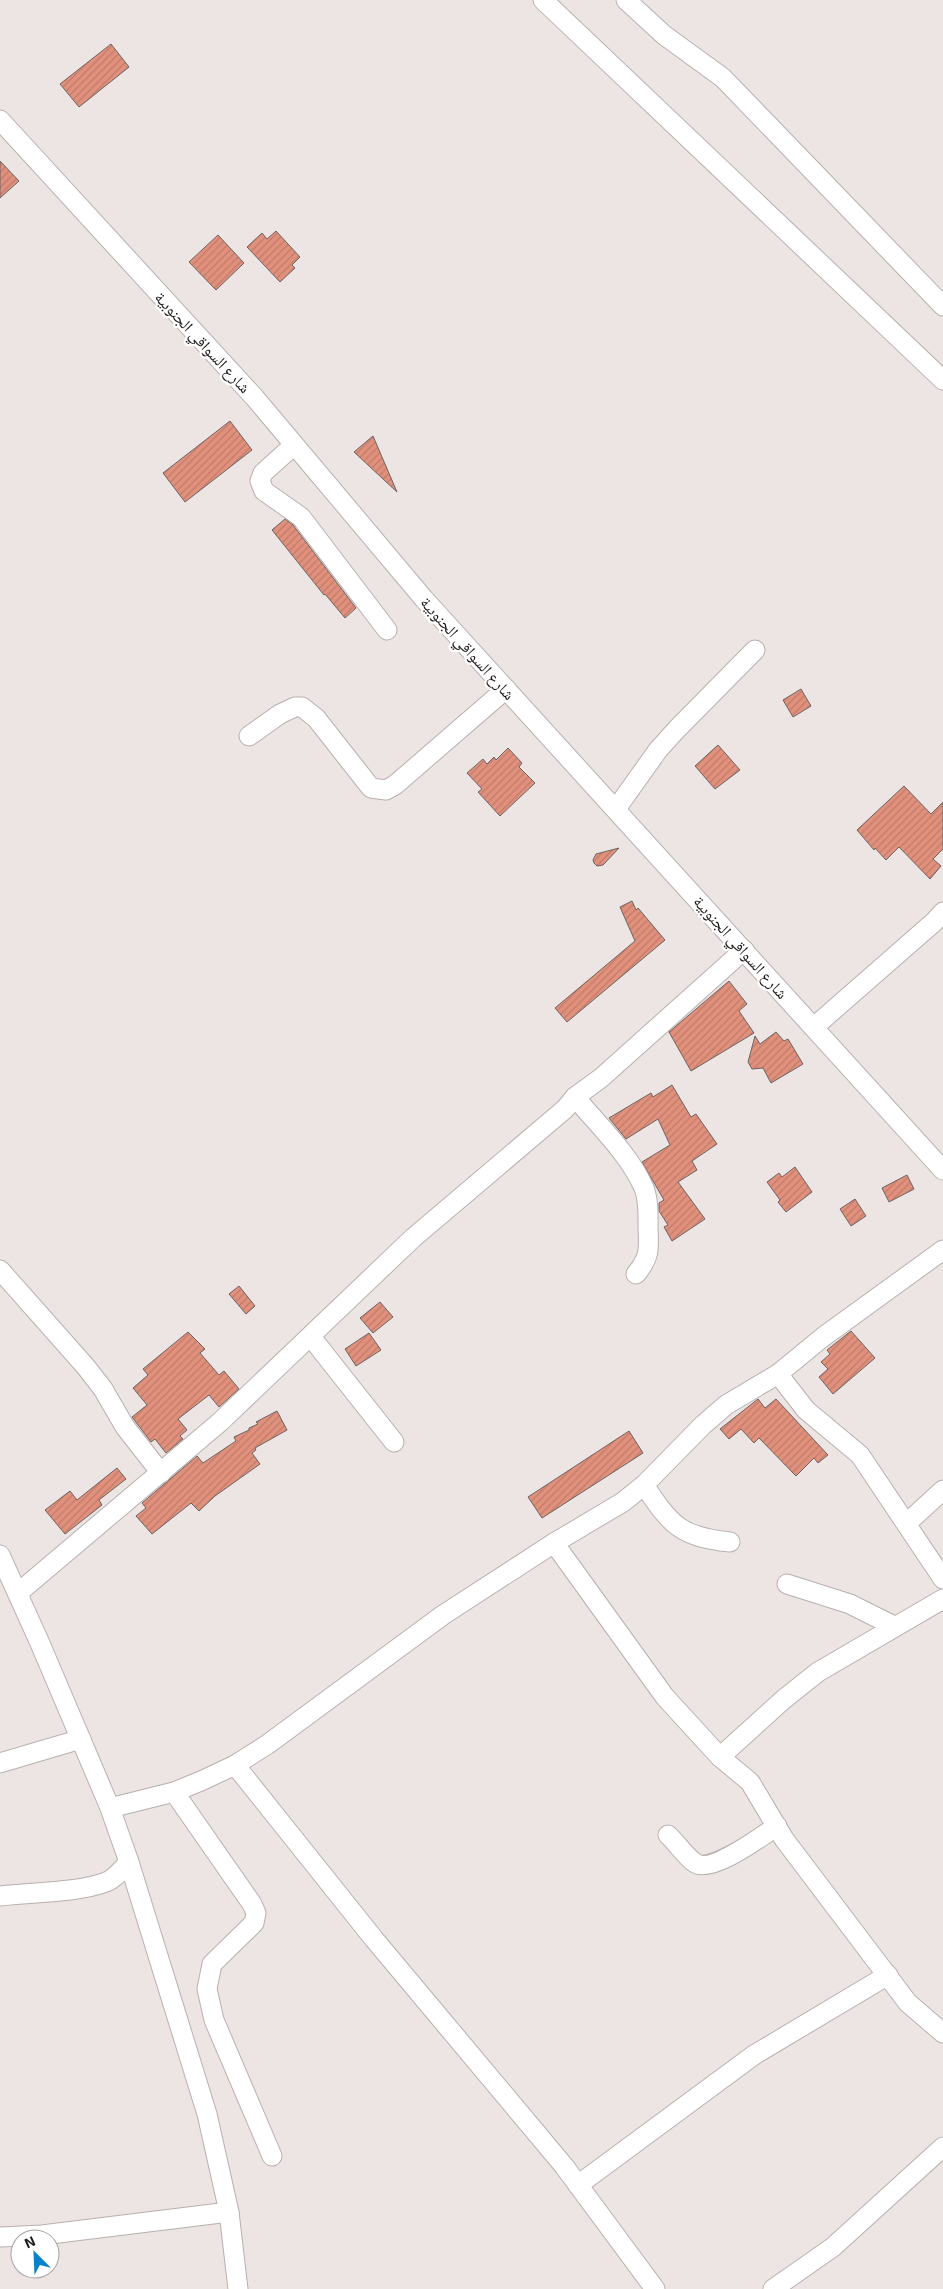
<svg xmlns="http://www.w3.org/2000/svg" width="943" height="2289" viewBox="0 0 943 2289" font-family="'Exo 2','Noto Naskh Arabic',sans-serif">
<style>
.building{fill:url(#building-hatch);stroke:#6c6463}
.lines{fill:none;stroke-linecap:round;stroke-linejoin:round}
.minor-casing{stroke:#b8b0ae;stroke-width:21}
.minor{stroke:#fff;stroke-width:19}
.labels{text-anchor:middle;stroke-width:4.5;stroke-linejoin:round;paint-order:stroke}
.street-label{font-size:16px;fill:#1b1817;stroke:#fff}
</style>
<defs>
<pattern id="building-hatch" width="6" height="6" patternUnits="userSpaceOnUse" patternTransform="scale(1.25)"><rect width="6" height="6" fill="#e1907c"/><path d="M-1 1l2-2M0 6l6-6M5 7l2-2" fill="none" stroke="#c07b6a"/></pattern>
</defs>
<rect width="100%" height="100%" fill="#ede5e3"/>
<g class="building">
<polygon points="111,44 129,67 79,107 60,84"/>
<polygon points="0,161 19,181 0,198"/>
<polygon points="276,231 300,257 292,265 295,268 280,282 247,247 262,233 267,239"/>
<polygon points="218,235 244,263 216,290 189,262"/>
<polygon points="230,421 252,450 185,502 163,473"/>
<polygon points="373,436 397,492 354,452"/>
<polygon points="285,519 293,525 356,608 345,618 325,594 324,595 272,530"/>
<polygon points="801,689 811,706 793,717 783,700"/>
<polygon points="718,745 740,770 715,789 695,766"/>
<polygon points="508,748 522,763 519,767 535,783 500,816 478,792 482,789 467,773 483,759 487,764 494,757 496,760"/>
<polygon points="904,786 931,814 943,802 943,849 933,859 941,866 930,879 899,847 886,860 875,848 874,850 857,830"/>
<polygon points="619,848 603,865 597,866 594,863 593,860 596,854"/>
<polygon points="632,901 636,910 638,908 665,940 567,1022 555,1008 635,941 620,907"/>
<polygon points="729,981 747,1004 739,1011 754,1033 691,1071 669,1032"/>
<polygon points="776,1032 784,1041 788,1039 803,1064 771,1083 763,1068 752,1069 748,1062 755,1036 760,1044"/>
<polygon points="672,1085 691,1117 696,1114 717,1144 692,1161 697,1170 678,1182 705,1219 672,1241 664,1227 668,1225 659,1211 659,1203 664,1200 642,1162 670,1145 658,1119 626,1139 609,1118 651,1093 653,1097"/>
<polygon points="795,1167 812,1192 786,1212 778,1202 780,1200 767,1182 779,1173 782,1177"/>
<polygon points="907,1175 914,1189 889,1202 882,1188"/>
<polygon points="855,1199 866,1216 851,1226 840,1209"/>
<polygon points="239,1286 255,1306 246,1314 229,1294"/>
<polygon points="380,1302 393,1317 373,1333 360,1318"/>
<polygon points="851,1331 875,1358 833,1394 819,1377 828,1369 821,1362 830,1354 827,1350"/>
<polygon points="188,1332 205,1349 200,1353 219,1375 224,1371 239,1389 219,1407 209,1395 178,1419 187,1430 180,1436 183,1439 166,1453 155,1439 151,1442 132,1417 147,1405 133,1388 148,1375 143,1369"/>
<polygon points="369,1333 381,1350 356,1366 345,1349"/>
<polygon points="758,1399 765,1408 776,1399 828,1455 818,1463 814,1458 796,1476 759,1438 754,1443 741,1429 729,1439 720,1429"/>
<polygon points="277,1411 287,1430 255,1448 256,1450 252,1453 260,1464 215,1496 199,1511 191,1503 152,1534 136,1516 146,1508 142,1503 197,1456 203,1463 236,1441 234,1437 249,1430 249,1428 258,1424 256,1422"/>
<polygon points="629,1431 643,1453 542,1518 528,1497"/>
<polygon points="117,1468 126,1479 99,1500 102,1505 65,1534 45,1510 70,1491 77,1500"/>
</g>
<g class="lines">
<defs>
<g id="minor">
<polyline points="543,0 943,380"/>
<polyline points="626,0 664,35 723,78 943,306"/>
<polyline points="0,120 255,398 424,599 943,1170"/>
<polyline points="294,445 263,473 260,481 264,491 301,517 387,630"/>
<polyline points="249,736 280,714 295,707 302,707 316,718 371,788 386,790 395,785 506,689"/>
<polyline points="616,809 658,750 677,729 755,650"/>
<polyline points="814,1027 934,922 943,912"/>
<path d="M575,1097C597,1124 629,1154 643,1186C649,1198 648,1215 648,1228C649,1249 650,1257 636,1274"/>
<polyline points="0,1270 86,1367 103,1389 125,1427 161,1473"/>
<polyline points="311,1337 394,1442"/>
<polyline points="778,1374 806,1410 860,1455 943,1579"/>
<path d="M644,1485C671,1525 680,1537 730,1542"/>
<polyline points="907,1523 943,1490"/>
<polyline points="554,1543 665,1697 720,1757 750,1782 784,1839 908,2003 943,2033"/>
<polyline points="0,1555 39,1641 110,1808 129,1862 207,2114 229,2212 238,2289"/>
<polyline points="787,1584 850,1604 894,1626"/>
<polyline points="18,1593 220,1422 413,1238 565,1109 575,1097 601,1078 744,950"/>
<polyline points="720,1757 784,1699 818,1672 943,1599"/>
<polyline points="0,1763 81,1739"/>
<polyline points="235,1765 374,1939 564,2166 655,2289"/>
<polyline points="174,1792 252,1904 256,1913 254,1923 212,1964 207,1989 214,2020 272,2156"/>
<polyline points="110,1808 174,1792 201,1781 235,1765 268,1744 443,1615 554,1543 623,1502 644,1485 703,1425 726,1405 778,1374 823,1337 943,1250"/>
<path d="M668,1835C677,1843 685,1856 695,1863C711,1874 762,1836 777,1826"/>
<path d="M0,1896C31,1892 78,1893 106,1882C115,1879 122,1869 129,1862"/>
<polyline points="578,2185 754,2055 888,1975"/>
<polyline points="0,2237 42,2235 229,2212"/>
<polyline points="773,2289 833,2247 943,2147"/>
</g>
</defs>
<use href="#minor" class="minor-casing"/>
<use href="#minor" class="minor"/>
</g>
<g class="labels">
<g class="street-label">
<text transform="translate(203 342) rotate(47)" y="6">شارع السواقي الجنوبية</text>
<text transform="translate(468 648) rotate(48)" y="6">شارع السواقي الجنوبية</text>
<text transform="translate(741 947) rotate(48)" y="6">شارع السواقي الجنوبية</text>
</g>
</g>
<g transform="translate(35 2254) rotate(336)"><circle r="24" fill="#ffffff" stroke="#a4a3a2"/>
<path d="M0-4L9 19L0 12L-9 19Z" fill="#0781c9"/>
<text y="-8" font-size="14" font-weight="bold" text-anchor="middle" fill="#1b1817">N</text>
</g>
</svg>
